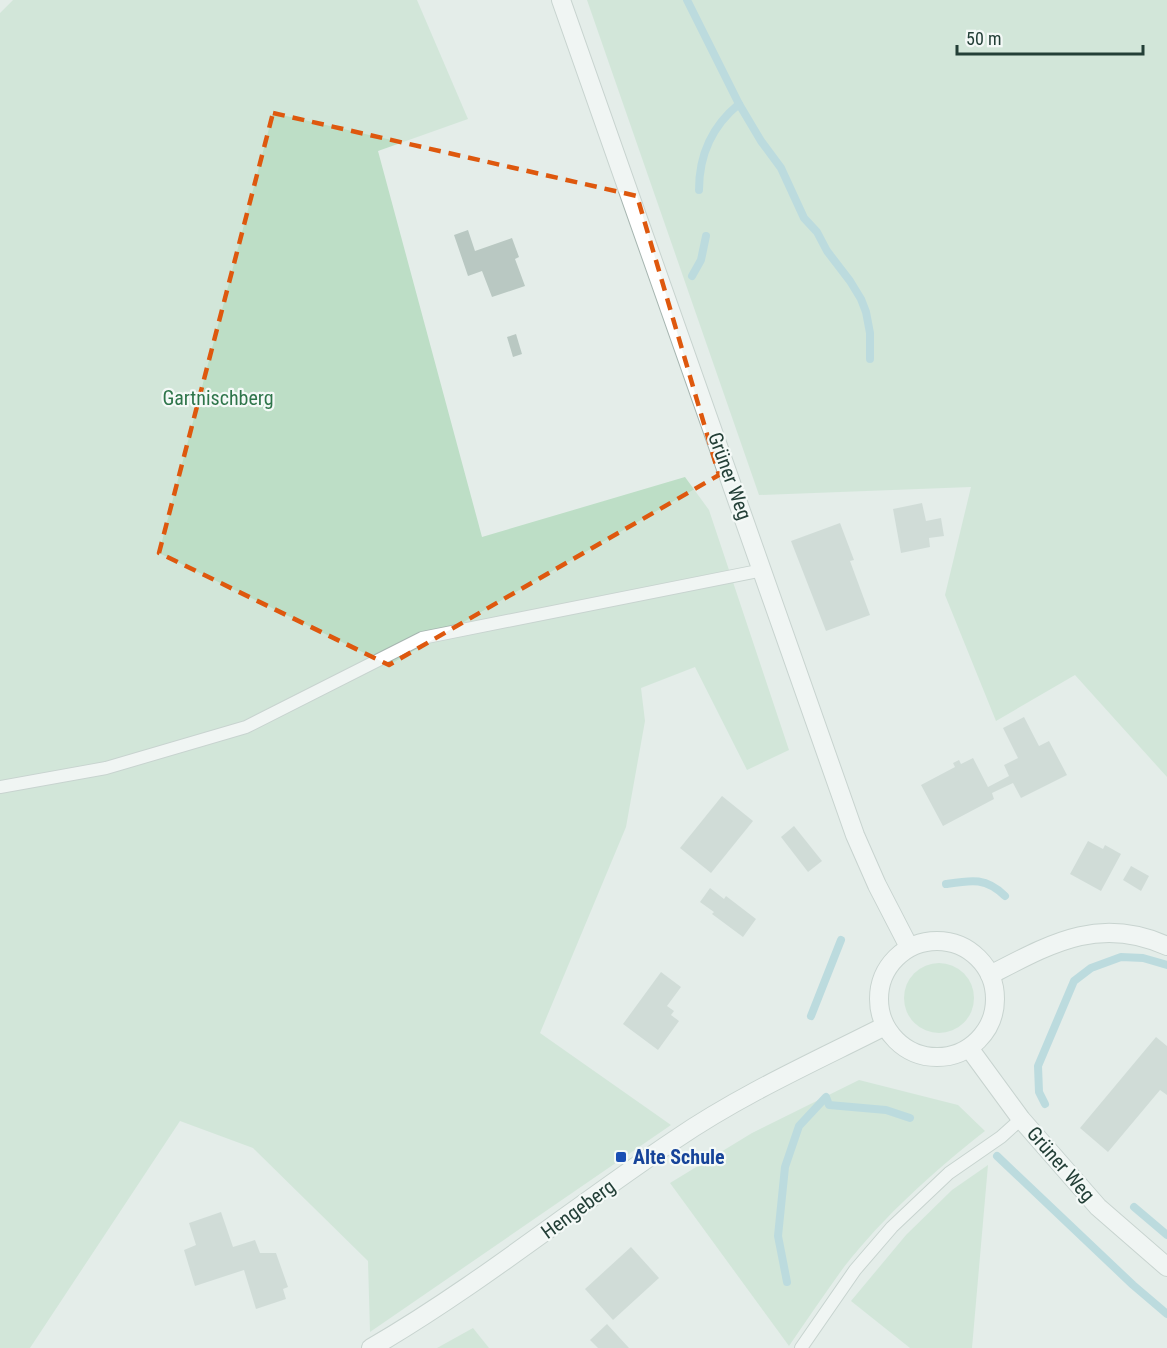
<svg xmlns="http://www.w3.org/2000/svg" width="1167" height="1348" viewBox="0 0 1167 1348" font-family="'Roboto Condensed',sans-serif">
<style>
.green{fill:#bddec6}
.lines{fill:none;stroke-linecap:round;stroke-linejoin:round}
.stream{stroke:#8dc6d1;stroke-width:8}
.building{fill:#b9c8c2}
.service-casing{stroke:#a6b5b0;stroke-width:14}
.minor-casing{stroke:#a6b5b0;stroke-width:20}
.tertiary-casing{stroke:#a6b5b0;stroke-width:20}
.service{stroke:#fff;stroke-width:12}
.minor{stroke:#fff;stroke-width:18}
.tertiary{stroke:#fff;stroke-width:18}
.marked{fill:none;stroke:#de580e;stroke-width:4.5;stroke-dasharray:12 8;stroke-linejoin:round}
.transit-dot{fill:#1a4fb4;stroke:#f4f9f7;stroke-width:2}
.labels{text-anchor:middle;stroke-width:4.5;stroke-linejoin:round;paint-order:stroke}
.park-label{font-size:20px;fill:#2e754a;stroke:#f4f9f7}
.street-label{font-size:20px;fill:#233f37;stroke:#f4f9f7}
.transit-label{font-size:20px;font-weight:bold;fill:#164399;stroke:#f4f9f7;text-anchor:start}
</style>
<rect width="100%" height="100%" fill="#e4ede9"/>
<g class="green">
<polygon points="13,0 417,0 468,119 378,151 482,537 685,477 709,510 789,750 747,770 695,667 641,688 645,721 626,827 540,1033 671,1125 370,1332 368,1261 253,1148 180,1121 30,1348 0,1348 0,13"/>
<polygon points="587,0 1167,0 1167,777 1075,675 996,721 945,595 971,487 759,495"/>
<circle cx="939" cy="998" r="35"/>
<path d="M859,1080L958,1105L985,1131C934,1171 884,1216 844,1267C825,1293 807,1320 789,1346L670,1183L752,1133Z"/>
<polygon points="988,1165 972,1348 910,1348 851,1301 906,1235 952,1190"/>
<polygon points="473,1328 489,1348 437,1348"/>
</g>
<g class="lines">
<g class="stream">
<polyline points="687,0 739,104 761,141 781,168 804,218 817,232 827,251 850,281 861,299 866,312 870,333 870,359"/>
<path d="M699,190C699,155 712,126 739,104"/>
<polyline points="692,276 701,260 706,236"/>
<path d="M946,884C971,880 986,877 1005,896"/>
<polyline points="811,1016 841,940"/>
<polyline points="1045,1104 1039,1092 1038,1066 1074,981 1091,968 1121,957 1143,958 1167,965"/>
<polyline points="997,1156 1133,1285 1167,1314"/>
<polyline points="1134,1207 1167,1235"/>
<polyline points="787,1282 778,1236 785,1167 799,1126 826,1097 829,1105 886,1110 910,1118"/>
</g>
</g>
<g class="building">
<polygon points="468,230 475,251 512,238 519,257 515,259 525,286 492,297 482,271 468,276 454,235"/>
<polygon points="516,334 522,354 513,357 507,337"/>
<polygon points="922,503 926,521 941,518 944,536 929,538 930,547 901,553 893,509"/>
<polygon points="840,523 854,560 850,561 870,615 826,631 791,541"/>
<polygon points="1024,717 1039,746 1049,741 1067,775 1021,798 1013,783 992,793 994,799 943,826 921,785 955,767 953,763 959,760 961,764 973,758 988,787 1009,776 1004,765 1018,758 1003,728"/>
<polygon points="722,796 753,821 711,873 680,848"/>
<polygon points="794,826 822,861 808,872 781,837"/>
<polygon points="1088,841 1103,849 1105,845 1121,854 1101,891 1070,874"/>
<polygon points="1131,866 1149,876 1141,891 1123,880"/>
<polygon points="710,888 724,899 726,896 756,919 743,937 712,914 714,912 700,902"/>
<polygon points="661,972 681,987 667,1006 674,1011 671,1015 679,1021 658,1050 623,1024"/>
<polygon points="1156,1037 1167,1046 1167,1095 1160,1090 1108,1152 1080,1128"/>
<polygon points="221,1212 233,1247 255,1240 260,1253 276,1253 288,1287 283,1289 286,1299 256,1309 244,1270 195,1286 184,1250 196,1245 189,1223"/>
<polygon points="631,1247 659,1278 613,1320 585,1289"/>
<polygon points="607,1324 629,1348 598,1348 590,1340"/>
</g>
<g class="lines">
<defs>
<g id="service">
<polyline points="0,787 106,768 246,727 422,638 763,570"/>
<polyline points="801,1348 855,1270 892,1227 949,1173 1001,1137 1021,1119"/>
</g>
<path id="minor" d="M990,975C1050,944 1099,915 1167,946"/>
<g id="tertiary">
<polyline points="561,0 855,835 877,885 909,947"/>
<circle cx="937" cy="999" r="58"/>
<polyline points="969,1048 1021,1119 1098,1207 1167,1267"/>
<path d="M371,1348C478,1286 574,1207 676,1139C742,1094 814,1062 885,1026"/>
</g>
</defs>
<use href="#service" class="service-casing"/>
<use href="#minor" class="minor-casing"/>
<use href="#tertiary" class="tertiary-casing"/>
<use href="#service" class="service"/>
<use href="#minor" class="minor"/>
<use href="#tertiary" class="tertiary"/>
</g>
<path d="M0 0H1167V1348H0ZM273,113L637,196L719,475L389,665L159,553Z" fill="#e4ede9" fill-opacity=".55" fill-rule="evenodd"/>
<path class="marked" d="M273,113L637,196L719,475L389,665L159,553Z"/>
<rect class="transit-dot" x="615" y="1151" width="12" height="12" rx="3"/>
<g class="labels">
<g class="park-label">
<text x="218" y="405">Gartnischberg</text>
</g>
<g class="street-label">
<text transform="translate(730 476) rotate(70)" y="7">Grüner Weg</text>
<text transform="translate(1061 1164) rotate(49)" y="7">Grüner Weg</text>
<text transform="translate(578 1209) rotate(-36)" y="7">Hengeberg</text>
</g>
<g class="transit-label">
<text x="633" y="1164">Alte Schule</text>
</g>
</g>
<path d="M957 45v9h186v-9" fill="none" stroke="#233f37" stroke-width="3"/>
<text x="966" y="45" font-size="18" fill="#233f37" stroke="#f4f9f7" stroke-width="4.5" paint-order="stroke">50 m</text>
</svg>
